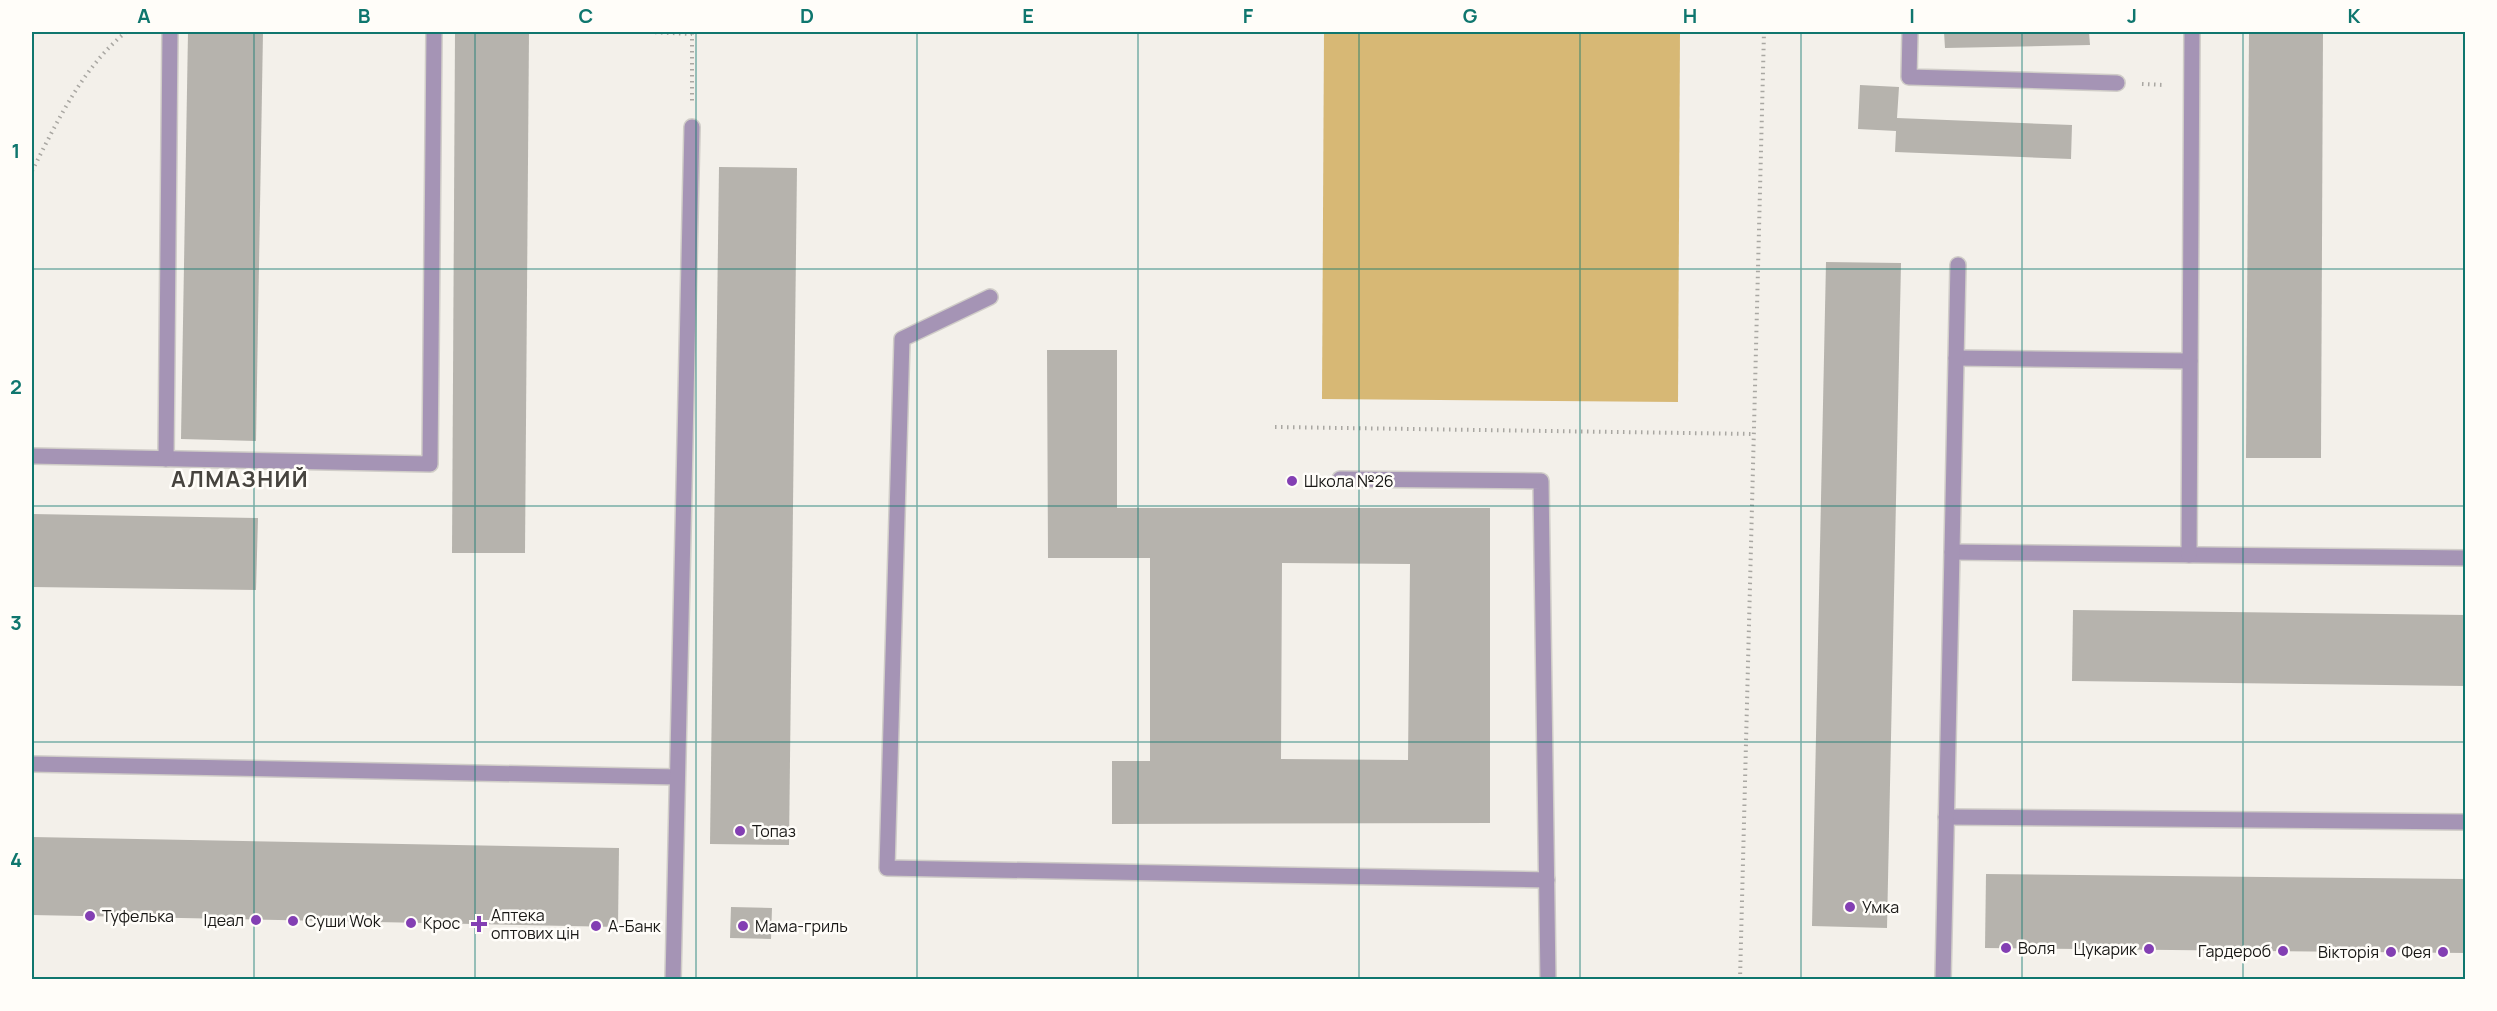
<svg xmlns="http://www.w3.org/2000/svg" width="2497" height="1011" viewBox="0 0 2497 1011" font-family="Manrope,sans-serif">
<style>
.green{fill:#d7b875}
.building{fill:#b6b3ad;fill-rule:evenodd}
.lines{fill:none;stroke-linecap:round;stroke-linejoin:round}
.service-casing{stroke:#d0cdc8;stroke-width:18}
.path{stroke:#a9a7a2;stroke-width:4;stroke-dasharray:1.5 4.5;stroke-linecap:butt}
.service{stroke:#a594b5;stroke-width:15}
.grid{fill:none;stroke:#0f766e;stroke-width:1.5;stroke-opacity:0.55}
.poi-dot{fill:#833fb3;stroke:#fffdf9;stroke-width:2}
.labels{text-anchor:middle;stroke-width:5;stroke-linejoin:round;paint-order:stroke}
.poi-label{font-size:16px;fill:#191816;stroke:#fffdf9;text-anchor:start}
.district-label{font-size:22px;font-weight:bold;letter-spacing:1.5px;fill:#47443f;stroke:#fffdf9}
.neatline{fill:none;stroke:#0f766e;stroke-width:2}
.grid-label{font-size:20px;text-anchor:middle;font-weight:bold;fill:#0f766e}
</style>
<rect width="100%" height="100%" fill="#f3f0ea"/>
<polygon class="green" points="1324,32 1680,32 1678,402 1322,399"/>
<g class="building">
<polygon points="188,32 263,32 256,441 181,439"/>
<polygon points="455,32 529,32 525,553 452,553"/>
<polygon points="1944,32 2089,32 2090,45 1945,48"/>
<polygon points="2249,32 2323,32 2321,458 2246,458"/>
<polygon points="1860,85 1899,87 1897,118 2072,125 2071,159 1895,152 1896,131 1858,129"/>
<polygon points="719,167 797,168 789,845 710,844"/>
<polygon points="1826,262 1901,263 1887,928 1812,926"/>
<path d="M1047,350H1117V508H1490V823L1112,824V761H1150V558H1048ZM1282,563L1410,564L1408,760L1281,759Z"/>
<polygon points="32,514 258,518 256,590 32,587"/>
<polygon points="2073,610 2466,615 2466,686 2072,681"/>
<polygon points="32,837 619,848 618,927 32,915"/>
<polygon points="1986,874 2466,879 2466,953 1985,948"/>
<polygon points="731,907 772,908 771,939 730,938"/>
</g>
<g class="lines">
<defs>
<g id="service">
<polyline points="1910,32 1909,77 2117,83"/>
<polyline points="990,297 902,339 887,868 1547,880"/>
<polyline points="1956,358 2190,361"/>
<polyline points="32,456 430,464 434,32"/>
<polyline points="166,459 170,32"/>
<polyline points="1340,479 1541,481 1548,980"/>
<polyline points="1952,552 2466,558"/>
<polyline points="2189,555 2192,32"/>
<polyline points="32,764 677,777"/>
<polyline points="1946,817 2466,822"/>
<polyline points="673,980 692,127"/>
<polyline points="1943,980 1958,265"/>
</g>
</defs>
<use href="#service" class="service-casing"/>
<g class="path">
<polyline points="649,32 692,34 692,101"/>
<polyline points="2142,84 2164,85"/>
<path d="M32,171C57,122 82,68 126,32"/>
<polyline points="1275,427 1754,434"/>
<polyline points="1740,980 1764,32"/>
</g>
<use href="#service" class="service"/>
</g>
<path class="grid" d="M254,32V980M475,32V980M696,32V980M917,32V980M1138,32V980M1359,32V980M1580,32V980M1801,32V980M2022,32V980M2243,32V980M32,269H2466M32,506H2466M32,742H2466"/>
<g class="poi-dot">
<circle cx="1292" cy="481" r="6"/>
<circle cx="740" cy="831" r="6"/>
<circle cx="1850" cy="907" r="6"/>
<circle cx="90" cy="916" r="6"/>
<circle cx="256" cy="920" r="6"/>
<circle cx="293" cy="921" r="6"/>
<circle cx="411" cy="923" r="6"/>
<path d="M476 915h6v6h6v6h-6v6h-6v-6h-6v-6h6z"/>
<circle cx="596" cy="926" r="6"/>
<circle cx="743" cy="926" r="6"/>
<circle cx="2006" cy="948" r="6"/>
<circle cx="2149" cy="949" r="6"/>
<circle cx="2283" cy="951" r="6"/>
<circle cx="2391" cy="952" r="6"/>
<circle cx="2443" cy="952" r="6"/>
</g>
<g class="labels">
<g class="poi-label">
<text x="1304" y="487">Школа №26</text>
<text x="752" y="837">Топаз</text>
<text x="1862" y="913">Умка</text>
<text x="491" y="921">Аптека<tspan x="491" dy="18">оптових цін</tspan></text>
<text x="102" y="922">Туфелька</text>
<text x="244" y="926" text-anchor="end">Ідеал</text>
<text x="305" y="927">Суши Wok</text>
<text x="423" y="929">Крос</text>
<text x="608" y="932">А-Банк</text>
<text x="755" y="932">Мама-гриль</text>
<text x="2018" y="954">Воля</text>
<text x="2137" y="955" text-anchor="end">Цукарик</text>
<text x="2271" y="957" text-anchor="end">Гардероб</text>
<text x="2379" y="958" text-anchor="end">Вікторія</text>
<text x="2431" y="958" text-anchor="end">Фея</text>
</g>
<g class="district-label">
<text x="240" y="487">АЛМАЗНИЙ</text>
</g>
</g>
<rect width="2497" height="1011" fill="none" stroke="#fffdf9" stroke-width="66"/>
<rect x="33" y="33" width="2431" height="945" class="neatline"/>
<g class="grid-label">
<text x="144" y="23">A</text>
<text x="364" y="23">B</text>
<text x="586" y="23">C</text>
<text x="807" y="23">D</text>
<text x="1028" y="23">E</text>
<text x="1248" y="23">F</text>
<text x="1470" y="23">G</text>
<text x="1690" y="23">H</text>
<text x="1912" y="23">I</text>
<text x="2132" y="23">J</text>
<text x="2354" y="23">K</text>
<text x="16" y="158">1</text>
<text x="16" y="394">2</text>
<text x="16" y="630">3</text>
<text x="16" y="867">4</text>
</g>
</svg>
